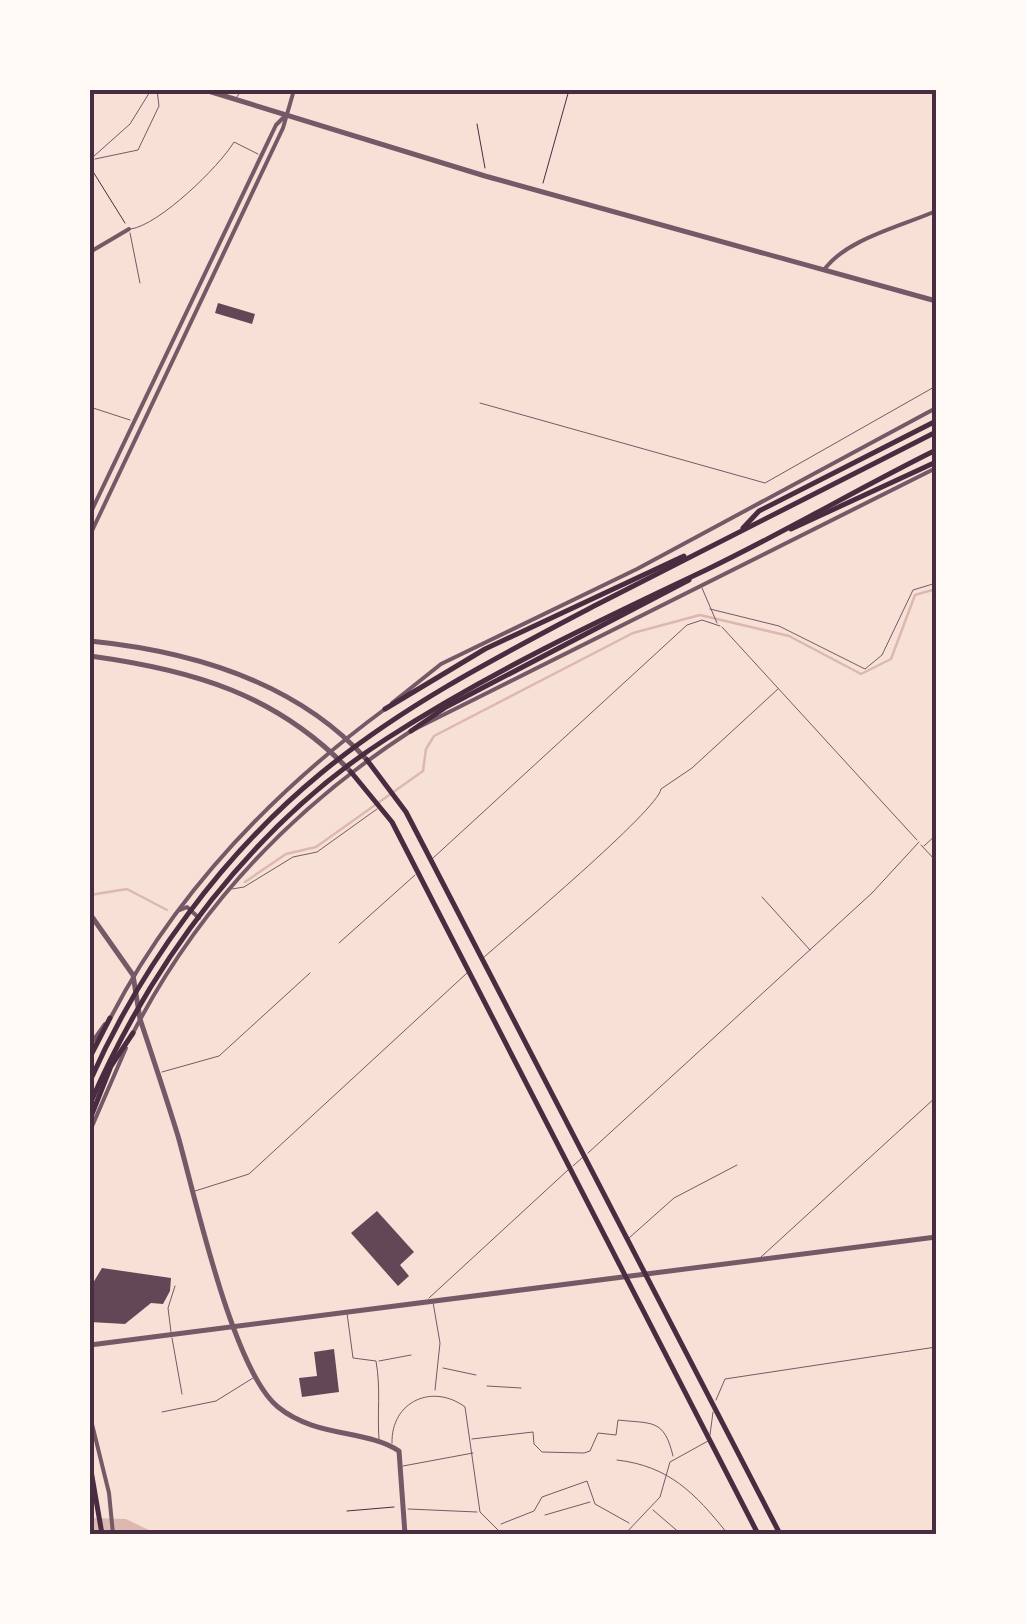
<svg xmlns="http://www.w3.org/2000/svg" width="1026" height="1624" viewBox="0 0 1026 1624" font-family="'IBM Plex Sans',sans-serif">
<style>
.water{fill:#dcb8b0}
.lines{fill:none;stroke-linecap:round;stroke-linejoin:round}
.stream{stroke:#dcb8b0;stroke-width:2.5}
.building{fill:#644757}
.path{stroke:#4a2c40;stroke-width:1}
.service{stroke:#755966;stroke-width:1}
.minor{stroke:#755966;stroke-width:4}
.tertiary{stroke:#755966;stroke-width:5}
.secondary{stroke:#4a2c40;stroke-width:5}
.primary{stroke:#4a2c40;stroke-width:5}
.neatline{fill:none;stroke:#4a2c40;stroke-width:4}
</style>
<rect width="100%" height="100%" fill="#f7e1d7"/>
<polygon class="water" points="90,1518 126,1519 157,1534 90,1534"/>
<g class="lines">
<g class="stream">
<polyline points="245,882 286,854 316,847 423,771 426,749 434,736 633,633 700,615 789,636 861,674 891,659 915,595 936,589"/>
<polyline points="90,895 127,889 167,910"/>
</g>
</g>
<g class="building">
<polygon points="218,303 255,314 252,324 215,313"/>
<polygon points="377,1211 414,1252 400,1265 409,1276 398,1286 351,1233"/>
<polygon points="102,1268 171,1278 170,1291 163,1304 151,1303 125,1324 90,1322 90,1288"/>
<polygon points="334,1349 339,1392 302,1397 299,1378 317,1376 314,1352"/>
</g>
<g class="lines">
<g class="path">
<polyline points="477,124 485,168"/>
<polyline points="92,170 125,223"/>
<polyline points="543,183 569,90"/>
<polyline points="347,1511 394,1507"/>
</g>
<g class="service">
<polyline points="236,98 242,90"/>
<polyline points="93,157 130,124 151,90"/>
<polyline points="95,159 138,150 159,106 157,90"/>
<path d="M131,229C159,225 219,167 234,142L258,154"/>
<polyline points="130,233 140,283"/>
<polyline points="480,403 765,483 936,386"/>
<polyline points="90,407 130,420"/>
<polyline points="702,588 717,623"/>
<polyline points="710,609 779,626 865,669 882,655 913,590 936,583"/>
<polyline points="722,627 917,840"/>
<polyline points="921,845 936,861"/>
<polyline points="924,846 936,835"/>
<polyline points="432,859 687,625 702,620 720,626"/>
<polyline points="232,889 244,887 293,857 317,852 377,809"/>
<polyline points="762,897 810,950"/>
<polyline points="339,943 415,875"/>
<path d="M483,958C509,935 658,810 661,789L692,768L778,689"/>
<polyline points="162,1072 219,1056 310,973"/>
<polyline points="588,1153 872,893 919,842"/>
<polyline points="573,1166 583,1157"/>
<polyline points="195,1191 249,1174 467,973"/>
<polyline points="629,1238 674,1198 737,1165"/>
<polyline points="761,1257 936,1097"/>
<polyline points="429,1298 568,1170"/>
<polyline points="433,1302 440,1343 435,1390"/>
<path d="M347,1313L353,1358L376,1361C381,1389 377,1412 379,1440"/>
<polyline points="171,1332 168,1308 175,1286"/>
<polyline points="172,1338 182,1394"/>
<polyline points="379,1361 411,1355"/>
<polyline points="443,1368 476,1375"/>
<polyline points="487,1386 521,1388"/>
<polyline points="716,1400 725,1379 936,1347"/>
<polyline points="162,1412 216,1401 253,1378"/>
<polyline points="710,1435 713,1412"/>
<path d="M472,1439L533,1432L534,1444L542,1452L584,1453L590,1451L598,1433L616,1435L618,1420C652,1424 664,1418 673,1456"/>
<path d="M392,1443C391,1401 433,1383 465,1407L480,1512L502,1534"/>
<path d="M617,1460C669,1466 695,1493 727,1533"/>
<polyline points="403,1466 473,1453"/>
<polyline points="408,1509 477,1512"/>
<polyline points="653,1510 681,1534"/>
<polyline points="545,1515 590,1502"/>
<polyline points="501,1524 534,1511 542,1497 587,1481 595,1504 629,1523"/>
<polyline points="608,1534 625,1531"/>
<polyline points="625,1534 660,1497 670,1462 708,1441"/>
</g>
<g class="minor">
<polyline points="90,161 91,160"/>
<polyline points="90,252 129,229"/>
<path d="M824,270C846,239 902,226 936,211"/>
<polyline points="90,329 92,333"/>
<polyline points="90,514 276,125 284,117"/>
<polyline points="90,535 283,128 294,90"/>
<polyline points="392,703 441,664 637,569 936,408"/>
<polyline points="180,910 187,907 199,918"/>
<path d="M111,1017C175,894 274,791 385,709"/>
<path d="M132,1035C197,908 292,808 411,731L936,468"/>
<polyline points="90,1045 105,1024"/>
<polyline points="90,1131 126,1048"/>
<polyline points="90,1416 109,1493 113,1534"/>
</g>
<g class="tertiary">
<polyline points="205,90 485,176 936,301"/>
<path d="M90,641C190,651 297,682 367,760"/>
<path d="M90,656C193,670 277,694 351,772"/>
<path d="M90,914L133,975L140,1019C153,1058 166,1097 178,1136C195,1196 233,1371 278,1407C316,1438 366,1429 399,1451L405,1534"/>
<polyline points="90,1345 936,1237"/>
</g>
<g class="secondary">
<polyline points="367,760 406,812 780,1534"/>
<polyline points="351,772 392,822 758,1534"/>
</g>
<g class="primary">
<polyline points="743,528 759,511 936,421"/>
<polyline points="791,529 936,462"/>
<polyline points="385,709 485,649 684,556"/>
<polyline points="411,731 446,707 689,580"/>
<polyline points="90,1057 110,1018"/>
<path d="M90,1081C141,966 223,854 320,774C403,705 503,654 598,604C710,546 823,489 936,432"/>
<path d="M90,1104C152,961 254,824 386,739C488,673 598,621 708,569C785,532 859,488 936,450"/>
<polyline points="90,1119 111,1066 133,1033"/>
<polyline points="90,1465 102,1534"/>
</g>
</g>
<rect width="1026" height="1624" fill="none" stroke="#fffaf5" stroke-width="185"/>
<rect x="92" y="92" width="842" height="1440" class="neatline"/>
</svg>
